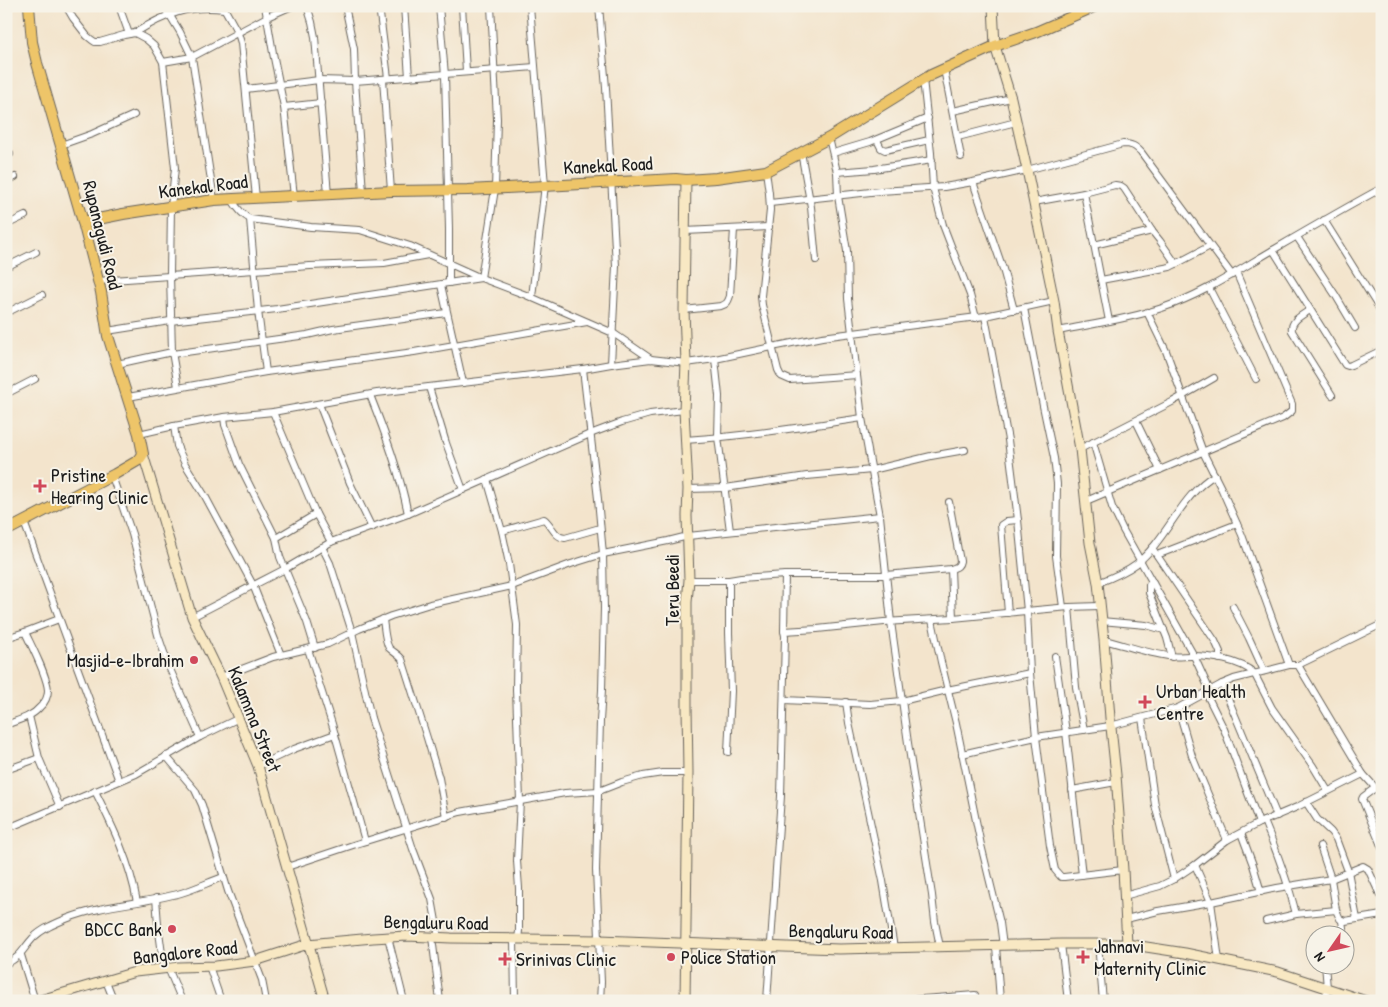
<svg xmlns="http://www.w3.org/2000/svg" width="1388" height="1007" viewBox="0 0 1388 1007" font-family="'Patrick Hand',sans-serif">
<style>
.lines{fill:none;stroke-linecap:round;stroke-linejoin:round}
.street-casing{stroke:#67625a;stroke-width:8}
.secondary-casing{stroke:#67625a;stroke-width:11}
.primary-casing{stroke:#67625a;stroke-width:12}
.street{stroke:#fff;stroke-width:6}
.secondary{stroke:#f8e8c3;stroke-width:9}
.primary{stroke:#eec569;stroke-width:10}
.poi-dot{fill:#d1495b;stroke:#f7f3e8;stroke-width:2}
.labels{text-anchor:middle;stroke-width:4;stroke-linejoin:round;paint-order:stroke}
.street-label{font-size:19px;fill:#1c1c1c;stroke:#f7f3e8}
.poi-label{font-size:19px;fill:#1c1c1c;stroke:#f7f3e8;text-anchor:start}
</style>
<rect width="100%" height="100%" fill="#f7f3e8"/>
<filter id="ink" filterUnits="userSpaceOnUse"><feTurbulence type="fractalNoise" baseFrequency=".02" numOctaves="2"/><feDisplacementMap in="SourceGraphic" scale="10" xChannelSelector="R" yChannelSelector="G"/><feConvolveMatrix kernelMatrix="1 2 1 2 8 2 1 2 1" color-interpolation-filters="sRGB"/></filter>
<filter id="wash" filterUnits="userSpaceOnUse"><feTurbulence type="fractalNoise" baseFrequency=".0096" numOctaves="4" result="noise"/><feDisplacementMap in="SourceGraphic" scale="20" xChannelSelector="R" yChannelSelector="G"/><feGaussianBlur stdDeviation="1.12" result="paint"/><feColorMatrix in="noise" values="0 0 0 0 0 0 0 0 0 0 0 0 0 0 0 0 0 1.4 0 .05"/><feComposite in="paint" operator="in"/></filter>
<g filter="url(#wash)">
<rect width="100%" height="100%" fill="#f3e4cc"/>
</g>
<g filter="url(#ink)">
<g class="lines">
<defs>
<g id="street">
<polyline points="66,6 73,18 87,36 92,40 95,42 100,42 124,35 135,33 146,39 154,46 163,62 175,168 171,207 170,275 172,352 178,387"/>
<polyline points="119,6 129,34"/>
<polyline points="161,6 169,14 180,32 192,57 214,200"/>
<polyline points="223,6 238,33 241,43 256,198"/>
<polyline points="265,6 273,53 284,107 294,196"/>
<polyline points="307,6 312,22 315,37 328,194"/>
<polyline points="345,6 354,49 355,81 363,192"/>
<polyline points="379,6 388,78"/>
<polyline points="404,6 409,77"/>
<polyline points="439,6 445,75 449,229 449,283"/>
<polyline points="462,6 466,71"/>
<polyline points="530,6 545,185 532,297"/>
<polyline points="599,6 606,88 616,266 611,364"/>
<path d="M135,33C165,14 188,5 224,9"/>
<polyline points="163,62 192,57 267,17 292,6"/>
<polyline points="944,69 961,157"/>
<polyline points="383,79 391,191"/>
<polyline points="923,79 931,153 933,188 943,225 970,295 976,318"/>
<polyline points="246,89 319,80 355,81 535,67"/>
<polyline points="284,107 321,103"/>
<polyline points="953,111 1011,98"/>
<polyline points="958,137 1016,122"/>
<polyline points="829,138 837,172 838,196 847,251 848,299 862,418 880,516 891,622 908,743 932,895 935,922 940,947"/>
<polyline points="877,140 881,148 885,150 929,140"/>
<polyline points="61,145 92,134 134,115"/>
<polyline points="801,152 811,207 816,260"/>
<polyline points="833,153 870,142 928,118"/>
<polyline points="6,155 10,154"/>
<polyline points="766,171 769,193 770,210 761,296 762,305 778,370 781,376 790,380 857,375"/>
<polyline points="837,172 874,169 932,160"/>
<polyline points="6,181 15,177"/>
<polyline points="973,182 1003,269 1014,310"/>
<polyline points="1084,193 1109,321"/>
<path d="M232,200C237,208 242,215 250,219L311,227L360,230L410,246L481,278L526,295L613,333L651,359"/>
<polyline points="1034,202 1084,193 1115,185 1121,186 1124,188 1152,231 1160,241 1176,264"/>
<path d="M770,203L880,191L944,187L973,182L1027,170L1123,144C1132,144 1135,146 1141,152L1232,275"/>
<polyline points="250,219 258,311 266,372"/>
<polyline points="1324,220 1382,313"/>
<polyline points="6,225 25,216"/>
<polyline points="685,231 769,227"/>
<polyline points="1297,237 1336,296 1355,328"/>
<polyline points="1094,245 1152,231"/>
<polyline points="1273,250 1345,365 1348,366 1351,365 1382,350"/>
<polyline points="6,267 36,252"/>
<polyline points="1101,280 1170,267 1210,246"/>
<polyline points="98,281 310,266 384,263 428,255"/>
<polyline points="441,285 463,383"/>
<polyline points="1209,288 1256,379"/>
<polyline points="1024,308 1043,406 1054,458 1057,484 1056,556 1063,607"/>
<path d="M684,310L721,306C727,304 728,302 730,296L734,229"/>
<path d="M1310,310C1302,315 1290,321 1292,331L1332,395"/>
<polyline points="1147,312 1166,351 1203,452 1222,490 1242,535 1289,665"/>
<polyline points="6,313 42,295"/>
<polyline points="985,316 1008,440 1018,520 1027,611 1030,673 1036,737 1050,846 1055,870 1061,877 1064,877 1123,870"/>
<polyline points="107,331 170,321 277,309 481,278 495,189 497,119 491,6"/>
<path d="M1058,331C1093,324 1129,319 1162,308C1202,295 1237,271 1273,250C1309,229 1345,208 1382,188"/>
<polyline points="172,354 307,335 333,329 446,313"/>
<polyline points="715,359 719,396 718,437 730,531"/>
<polyline points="117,364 172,352"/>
<polyline points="583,369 598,499 603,554 604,608 602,690 600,721 596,870 601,982 600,1001"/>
<polyline points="429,387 446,443 463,490"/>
<polyline points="6,394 35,379"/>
<path d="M370,395C385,433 400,473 408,514"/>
<polyline points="128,397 266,372 414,352 587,322"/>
<polyline points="319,404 350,483 372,528"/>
<polyline points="273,412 316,514 331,542"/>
<polyline points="224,417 225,425 239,464 276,538 280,557 307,622 315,648"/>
<polyline points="1136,421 1160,470"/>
<polyline points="174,426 177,446 185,464 205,496 253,585 281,655"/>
<polyline points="139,434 174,426 224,417 273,412 377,393 583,369 611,364 651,359 686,363 715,359 772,347 822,337 985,316 1054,301"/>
<path d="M685,440C745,436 804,427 862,418"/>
<polyline points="1093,442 1112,507 1123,530 1194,656 1210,691"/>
<polyline points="1080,449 1172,402 1214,378"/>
<polyline points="112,476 132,534 158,635 169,667 200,737"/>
<polyline points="487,479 502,531 509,564 517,625 516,689 520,801 517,861 519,888 519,931 518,939"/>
<polyline points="688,489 725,488 807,476 872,470 931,456 965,450"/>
<polyline points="1086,501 1283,418 1292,411 1292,404 1236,272"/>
<polyline points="24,522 119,781"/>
<path d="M502,531L544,519C552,525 554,537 565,538L600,528"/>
<polyline points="276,538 316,514"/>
<polyline points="322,547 330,563 352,632 371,718 413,849 432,899 439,938"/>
<polyline points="1152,548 1215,641 1220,652 1220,659"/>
<polyline points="1157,555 1237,524"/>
<polyline points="951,569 953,618"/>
<path d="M785,575H886L951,569C956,567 959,567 960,561L949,502"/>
<polyline points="689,580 729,580 741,578 785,575 784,631 785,636 781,796 767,1001"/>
<polyline points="1153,582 1149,585 1149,593 1167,638 1172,657"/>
<path d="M1098,583C1111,578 1124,573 1136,564C1167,540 1181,494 1215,475"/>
<polyline points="1069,607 1076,687 1084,730"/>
<polyline points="1233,607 1249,638 1264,671"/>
<polyline points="1008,613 1001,525 1007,521 1018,520"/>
<polyline points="192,617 285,569 331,542 408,514 590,434 622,422 650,414 684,410"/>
<path d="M383,619C384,626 385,642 389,648C393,652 398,654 402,659L427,738L439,778L446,817"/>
<polyline points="932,620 941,662 956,723 981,845 1000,923 1003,946"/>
<polyline points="1101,621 1146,625 1164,630"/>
<polyline points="784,631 817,629 884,622 953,618 1069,607 1099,606"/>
<polyline points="6,638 25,632 59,619"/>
<path d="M1104,640C1125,645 1146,653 1168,656C1176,657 1184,656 1191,656C1211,656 1239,660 1254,673L1272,708L1313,766L1328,791"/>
<polyline points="308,649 332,724 365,841"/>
<polyline points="1055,656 1066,732 1082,875"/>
<polyline points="1298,665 1382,624"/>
<polyline points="221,677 273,657 328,644 359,629 391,616 430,604 512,586 571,564 603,554 668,541 688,536 880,516"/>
<polyline points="1222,684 1277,816"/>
<polyline points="1206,693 1224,729 1259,823"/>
<polyline points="784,700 870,704 902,701 947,690 1030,673"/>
<polyline points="846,702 849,723 883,881 894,948"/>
<polyline points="1178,708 1192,756 1227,840"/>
<polyline points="29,716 39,758 60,807"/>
<polyline points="1142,718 1155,805 1174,879"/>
<path d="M6,725C18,720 32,717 40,707C45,703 48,696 48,690C47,675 32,647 25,632"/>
<polyline points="728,752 731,691 729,633 729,580"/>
<polyline points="962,754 1036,737 1110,726 1178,708 1222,684 1234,679 1289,665 1298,665 1363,774 1382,795"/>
<polyline points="166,756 195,790 202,805 228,891 262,980 266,1001"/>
<polyline points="258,766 294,749 335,734"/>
<polyline points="6,770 39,758"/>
<polyline points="1375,788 1363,797 1362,799 1382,848"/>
<polyline points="1072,790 1116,782"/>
<path d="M95,791C113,827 130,862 137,902"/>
<polyline points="1306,802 1317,819 1331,832 1336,839 1348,871 1357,919"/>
<path d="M1264,821C1277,852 1288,882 1296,914"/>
<polyline points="6,829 136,774 200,737 237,719"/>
<polyline points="1241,833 1253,865 1261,892"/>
<polyline points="1320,846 1331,879 1336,910 1340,919 1345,921 1382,915"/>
<polyline points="1195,865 1211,902 1219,960"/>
<polyline points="287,867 356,844 460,812 565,793 599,791 622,782 643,776 663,773 688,773"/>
<polyline points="1124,896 1160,886 1174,879 1195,865 1227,840 1259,823 1297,807 1363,774"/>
<polyline points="156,898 158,924 164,969"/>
<polyline points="1126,919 1158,911 1211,902 1277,888 1331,879 1363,866 1368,869 1382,899"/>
<polyline points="1266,921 1296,914 1336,910"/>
<polyline points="1342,921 1344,934"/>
<polyline points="388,937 404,1001"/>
<polyline points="432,937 440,1001"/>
<polyline points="514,939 515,1001"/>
<polyline points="1061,944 1068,1001"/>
<polyline points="1098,944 1103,1001"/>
<polyline points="996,946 1000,1001"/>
<polyline points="21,955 35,1001"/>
<path d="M6,964C22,956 22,950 33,938C42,929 54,924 66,919C103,904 142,904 181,893C195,889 209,882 223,877"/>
<polyline points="1325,964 1327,988 1326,1001"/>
<polyline points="209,966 221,1001"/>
<polyline points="168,968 182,1001"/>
<polyline points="106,981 114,1001"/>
<polyline points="897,1001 975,995"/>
</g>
<g id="secondary">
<polyline points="993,6 995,46 1011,98 1027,170 1054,301 1058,331 1080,449 1090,543 1098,583 1104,640 1110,718 1116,775 1123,870 1127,944"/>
<polyline points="143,454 192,617 221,677 258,766 325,1001"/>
<polyline points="37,1001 135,972 179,967 216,966 255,961 308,944 373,938 407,936 451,938 600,940 839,949 1061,944 1127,944 1185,953 1278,972 1366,1001"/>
<polyline points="685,1001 688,773 687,706 687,602 689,580 687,516 688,489 684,410 686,363 684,310 686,180"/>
</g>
<g id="primary">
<polyline points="83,222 123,214 214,200 391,191 468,190 676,179 686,180 716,178 766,171 829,138 931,75 995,46 1036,32 1096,6"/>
<polyline points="6,531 115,474 139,460 143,454 139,434 108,336 101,292 83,222 37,63 32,42 29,6"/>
</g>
</defs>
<use href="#street" class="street-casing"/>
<use href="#secondary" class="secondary-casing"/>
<use href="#primary" class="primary-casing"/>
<use href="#street" class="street"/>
<use href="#secondary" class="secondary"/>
<use href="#primary" class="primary"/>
</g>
</g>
<g class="poi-dot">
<path d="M37.5 478.5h5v5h5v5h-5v5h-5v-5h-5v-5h5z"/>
<circle cx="194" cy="660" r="5"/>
<path d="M1142.5 694.5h5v5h5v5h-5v5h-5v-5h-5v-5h5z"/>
<circle cx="172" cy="929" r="5"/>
<circle cx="671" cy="957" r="5"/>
<path d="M1080.5 949.5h5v5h5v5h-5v5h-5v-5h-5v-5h5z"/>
<path d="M502.5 951.5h5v5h5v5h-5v5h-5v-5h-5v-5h5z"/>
</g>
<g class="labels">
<g class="street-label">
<text transform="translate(608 165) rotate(-3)" y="7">Kanekal Road</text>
<text transform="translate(203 186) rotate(-7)" y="7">Kanekal Road</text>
<text transform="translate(103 235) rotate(76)" y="7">Rupanagudi Road</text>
<text transform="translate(672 590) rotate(-90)" y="7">Teru Beedi</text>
<text transform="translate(255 719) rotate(68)" y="7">Kalamma Street</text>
<text transform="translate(436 922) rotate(1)" y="7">Bengaluru Road</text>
<text transform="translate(841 931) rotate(1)" y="7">Bengaluru Road</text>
<text transform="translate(185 952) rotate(-6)" y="7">Bangalore Road</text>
</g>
<g class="poi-label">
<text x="51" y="482">Pristine<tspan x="51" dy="22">Hearing Clinic</tspan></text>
<text x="184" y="667" text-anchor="end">Masjid-e-Ibrahim</text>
<text x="1156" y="698">Urban Health<tspan x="1156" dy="22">Centre</tspan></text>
<text x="162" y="936" text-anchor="end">BDCC Bank</text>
<text x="1094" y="953">Jahnavi<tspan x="1094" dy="22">Maternity Clinic</tspan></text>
<text x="681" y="964">Police Station</text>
<text x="516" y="966">Srinivas Clinic</text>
</g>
</g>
<rect width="1388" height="1007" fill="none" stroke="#f7f3e8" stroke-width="25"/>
<g transform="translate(1330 950) rotate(236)"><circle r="24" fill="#f7f3e8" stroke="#9f9d96"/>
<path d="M0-4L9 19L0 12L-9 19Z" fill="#d1495b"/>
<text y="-8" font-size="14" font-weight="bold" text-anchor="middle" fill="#1c1c1c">N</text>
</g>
</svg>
